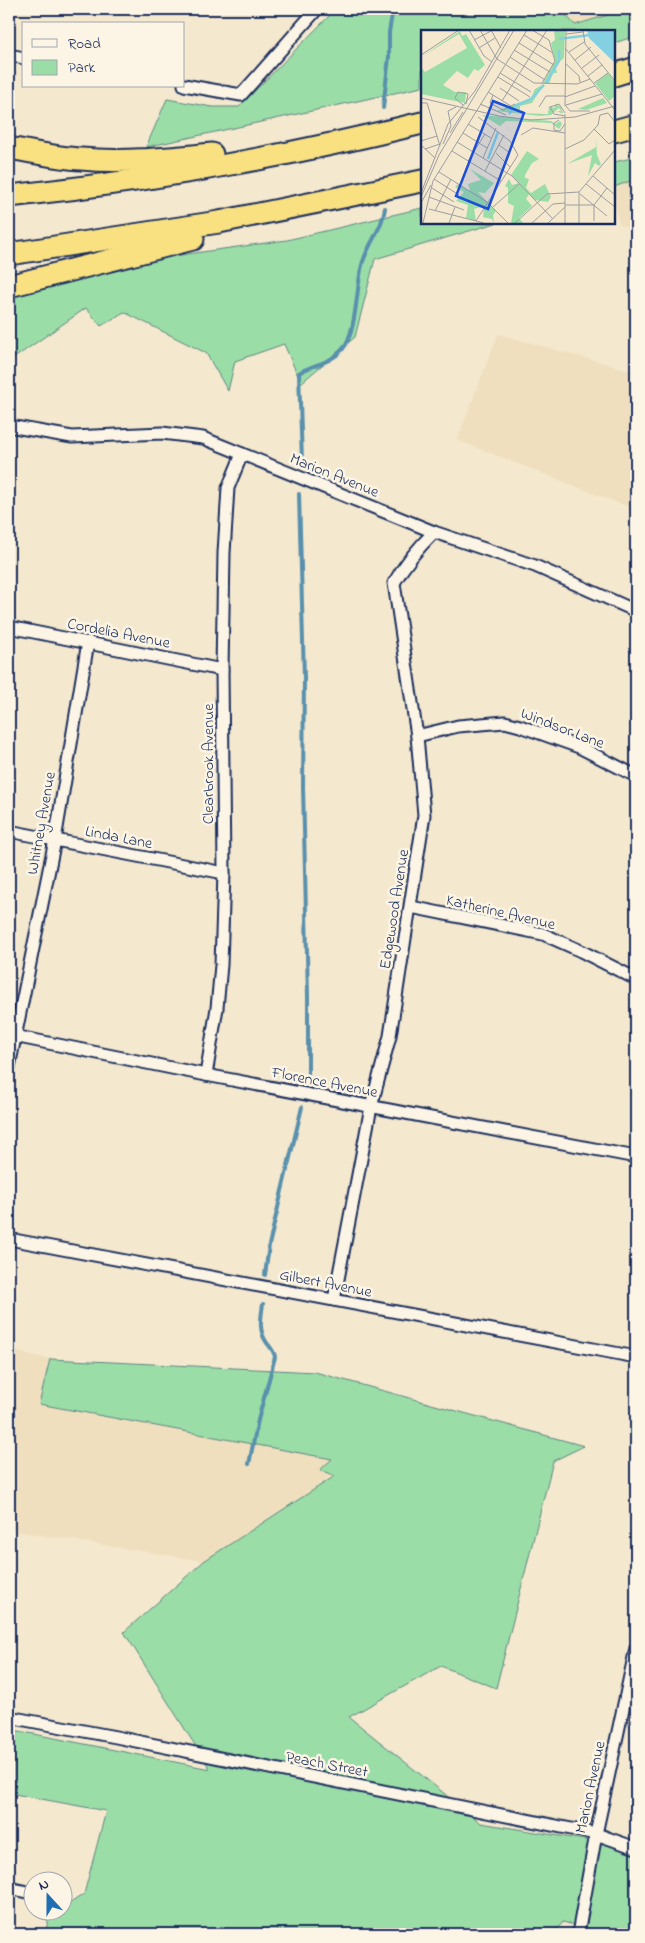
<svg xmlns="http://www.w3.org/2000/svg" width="645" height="1943" viewBox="0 0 645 1943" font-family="'Indie Flower',sans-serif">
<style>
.built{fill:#efdfbe}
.green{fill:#9bdda7;stroke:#5b8682}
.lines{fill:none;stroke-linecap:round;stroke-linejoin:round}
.stream{stroke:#5990ad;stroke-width:4}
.street-casing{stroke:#1b2f5e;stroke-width:15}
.highway-casing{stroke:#1b2f5e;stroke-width:25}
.street{stroke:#fcf5e5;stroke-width:11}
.highway{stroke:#f9e181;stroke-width:21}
.labels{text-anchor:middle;stroke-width:5;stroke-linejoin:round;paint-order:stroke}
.street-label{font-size:16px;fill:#1b2f5e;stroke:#fcf5e5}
.inset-river{fill:none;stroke:#83d0e2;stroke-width:2.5}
.inset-road{fill:none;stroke:#9d9ea1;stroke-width:1}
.view{fill:#1d4ed8;fill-opacity:0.15;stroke:#1d4ed8;stroke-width:2.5}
.inset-edge{fill:none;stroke:#1b2f5e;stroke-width:2.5}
</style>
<rect width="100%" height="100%" fill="#f4e8ce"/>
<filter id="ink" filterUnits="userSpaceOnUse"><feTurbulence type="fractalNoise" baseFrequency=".02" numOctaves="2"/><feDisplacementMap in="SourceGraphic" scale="10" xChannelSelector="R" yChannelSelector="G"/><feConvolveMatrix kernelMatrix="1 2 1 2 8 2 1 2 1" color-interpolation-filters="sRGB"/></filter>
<g filter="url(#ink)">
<g class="built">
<polygon points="564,9 627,9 575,25 563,12"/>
<polygon points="636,179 636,232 619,224 614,198 614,187"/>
<polygon points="498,334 636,372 636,510 457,440"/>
<polygon points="9,1350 50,1359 39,1404 333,1459 336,1476 204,1561 9,1530"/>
</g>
<g class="green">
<polygon points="336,9 564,9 563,12 575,25 627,9 636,9 636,36 614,43 614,31 422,31 422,87 146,147 167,99 212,107 239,107"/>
<polygon points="636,157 636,179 614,187 614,162"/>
<polygon points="422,208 422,222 496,223 375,259 355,337 301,383 284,344 235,361 228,391 206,353 124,312 101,326 86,308 14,358 9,350 9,297 145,260 287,240"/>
<polygon points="50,1359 315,1372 584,1446 553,1461 496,1688 441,1666 349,1717 481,1823 596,1842 601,1827 636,1844 636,1934 605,1934 563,1922 553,1934 45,1934 49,1917 58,1911 62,1910 63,1908 84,1894 106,1811 9,1793 9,1729 210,1769 124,1632 204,1561 335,1476 320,1470 332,1459 39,1404"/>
</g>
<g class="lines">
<g class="stream">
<polyline points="383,108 389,57 389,32 393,9"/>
<path d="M302,461L299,373C313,364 330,364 342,350C357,333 356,288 362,265C367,245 383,228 385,208"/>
<polyline points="299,494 304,678 303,787 308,997 308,1075"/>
<polyline points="265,1275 269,1245 302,1107"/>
<path d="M249,1464L258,1420L275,1357C274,1351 271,1348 267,1343C258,1331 261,1318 263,1304"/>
</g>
<defs>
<g id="street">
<polyline points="9,55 24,58"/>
<polyline points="184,85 241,95 317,9"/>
<polyline points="9,426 72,437 162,433 203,438 434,532 535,566 636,611"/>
<polyline points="9,627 222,670"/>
<polyline points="417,736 458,726 505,722 520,726 579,747 636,776"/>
<polyline points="9,831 224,873"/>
<polyline points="411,907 543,934 581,951 636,979"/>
<polyline points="9,1035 206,1075 636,1157"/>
<polyline points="9,1067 55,840 88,642"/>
<polyline points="206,1075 217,1008 221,965 224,873 222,670 224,553 228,488 242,454"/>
<polyline points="9,1239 636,1357"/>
<path d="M334,1300L371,1107L390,1036L424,815L417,736L394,583C405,563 418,548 434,532"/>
<polyline points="9,1717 116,1737 596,1834 636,1848"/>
<polyline points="9,1888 32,1893"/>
<polyline points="578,1934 596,1834 636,1648"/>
</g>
<g id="highway">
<polyline points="614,75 636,68"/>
<polyline points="614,131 636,125"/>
<path d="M9,148C33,152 57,158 81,159C125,163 169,158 212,154"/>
<path d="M9,196C147,182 288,156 422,123"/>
<polyline points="9,254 219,222 422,181"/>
<polyline points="9,286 193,239"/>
</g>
</defs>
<use href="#street" class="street-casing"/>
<use href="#highway" class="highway-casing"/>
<use href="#street" class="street"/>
<use href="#highway" class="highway"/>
</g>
</g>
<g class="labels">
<g class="street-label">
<text transform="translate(335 474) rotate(22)" y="6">Marion Avenue</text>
<text transform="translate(119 632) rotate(11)" y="6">Cordelia Avenue</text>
<text transform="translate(563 727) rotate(21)" y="6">Windsor Lane</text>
<text transform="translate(207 764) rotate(-90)" y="6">Clearbrook Avenue</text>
<text transform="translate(40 823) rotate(-80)" y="6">Whitney Avenue</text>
<text transform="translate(119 836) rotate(11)" y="6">Linda Lane</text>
<text transform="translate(393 909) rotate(-81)" y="6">Edgewood Avenue</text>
<text transform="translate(501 911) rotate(13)" y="6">Katherine Avenue</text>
<text transform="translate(325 1081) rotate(11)" y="6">Florence Avenue</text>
<text transform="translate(326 1282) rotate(11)" y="6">Gilbert Avenue</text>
<text transform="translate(327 1763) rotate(11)" y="6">Peach Street</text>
<text transform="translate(589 1787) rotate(-78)" y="6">Marion Avenue</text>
</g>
</g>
<g transform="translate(421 30)">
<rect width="194" height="194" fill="#f4e8ce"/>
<path d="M133,0H144L143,28L134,35L136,43H132L128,54L122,53L134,31L130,13L134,10ZM39,1L41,6L45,4L64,35L57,41L53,39L47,48L36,41L22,55L34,62H45L44,73L0,64V37L4,42L46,18L38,4L0,27ZM187,43L194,52V66L188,71L174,53ZM123,54L111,73L99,76V83L127,84L128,76L133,78L135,74L140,77L142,84L136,81H140L138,78L130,85L119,86L76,81L110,68L114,59ZM182,68L186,73L165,80L157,79ZM61,85L130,91L134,94L139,91L141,94L138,99L130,93L85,91L79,96ZM175,108L176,125L180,134L178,136L174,133L167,146L171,125L146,134L175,117ZM106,121L118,129L111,133L104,145V148L108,149L105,158L110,163L124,154L130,167L127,172L114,170L108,164L105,169L111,176L98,188L102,193H90L93,176L87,173V158L84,156L88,149L91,155L98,153L90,145ZM49,139L73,153L64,163L57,162L75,181L72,185L73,193L71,189L62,187L63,176L53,179L55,191L45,188L47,175L35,171L43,162L34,157L37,154L49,161L47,154L60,150Z" fill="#9bdda7"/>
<path d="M166,0H194V33L168,8Z" fill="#83d0e2"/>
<path class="inset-river" d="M138,9L169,5M125,53L138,31V20M88,84L94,76L110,69L123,55M67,129L77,102"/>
<path class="inset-road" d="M48,0L63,26L71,32M59,0L76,29L113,53L156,54L169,49M70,0L80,18M111,0L128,10L134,31L121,53M162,0L164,14L194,51M145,4L162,2M103,5L132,23M53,10L70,1M98,13L133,35M58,18L74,8M144,18L194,80M93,20L129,42M148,22L163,12M0,25L38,0M89,27L124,50M154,30L170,17M144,33L158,46L159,52M161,38L178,25M79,43L110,62M167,46L181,35M77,47L109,67M173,53L187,43M79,58L98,71M67,62L90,76M72,65L69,73L82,80L94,74M144,67L174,56M0,68L78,86L110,90L154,87L194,76M81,71L126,0M0,73H6L19,116M59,74L85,85M42,75L34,68L37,62L47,64L45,74M144,75L149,81H169M145,75L181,64M144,76L145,0M118,77L125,66H144M144,84V193M144,86L133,84L129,77L138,74L144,83M138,90L133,93V100L139,101L144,94M47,94L70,108M173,99L188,114L194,110M29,103L42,82M42,103L66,118M100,105L112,98L144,103M0,111L16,106M36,112L91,146L132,189M22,114L30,96L27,81L35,77M0,115L14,128M78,115L89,123L85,132M4,119L19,114M144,119L163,110L177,95L179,85L187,83L194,92M31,121L80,151M75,123L89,137M62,128L75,98M47,131L64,104M64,141L83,105M18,142L66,172L87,193M172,146L194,165M13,149L38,165M165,154L194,177M11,158L33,172M0,163L27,94L54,61L89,0M159,164L186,186M0,167L18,125L93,0M8,167L43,180M0,173L10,155M144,175H173L186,158M173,175V191M72,177L98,154M8,179L63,193M14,181L30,149M55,191L97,125L89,111L57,87M2,193L12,151L106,0M28,193L34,177M94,193L126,164L158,162M111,193L132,174L144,173M127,193L144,177M158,193V162L194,120"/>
<path class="view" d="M72,71L103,83L67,179L35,166Z"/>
<rect width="194" height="194" class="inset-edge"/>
</g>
<rect width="645" height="1943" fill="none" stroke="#fcf5e5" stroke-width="30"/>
<rect x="15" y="15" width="615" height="1913" fill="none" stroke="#1b2f5e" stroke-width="2" filter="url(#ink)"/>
<rect x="22" y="22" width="162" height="65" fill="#fcf5e5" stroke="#a2a6af"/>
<rect x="32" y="39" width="25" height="8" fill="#fcf5e5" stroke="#a2a6af"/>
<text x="68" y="48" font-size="15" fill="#1b2f5e">Road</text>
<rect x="32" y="60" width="25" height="15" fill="#9bdda7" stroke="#a2a6af"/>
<text x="68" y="72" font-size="15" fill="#1b2f5e">Park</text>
<g transform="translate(48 1896) rotate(339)"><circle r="24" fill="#fcf5e5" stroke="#a2a6af"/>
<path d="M0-4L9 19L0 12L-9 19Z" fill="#1f6fb2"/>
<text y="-8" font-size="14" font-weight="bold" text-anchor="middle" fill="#1b2f5e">N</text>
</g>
</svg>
